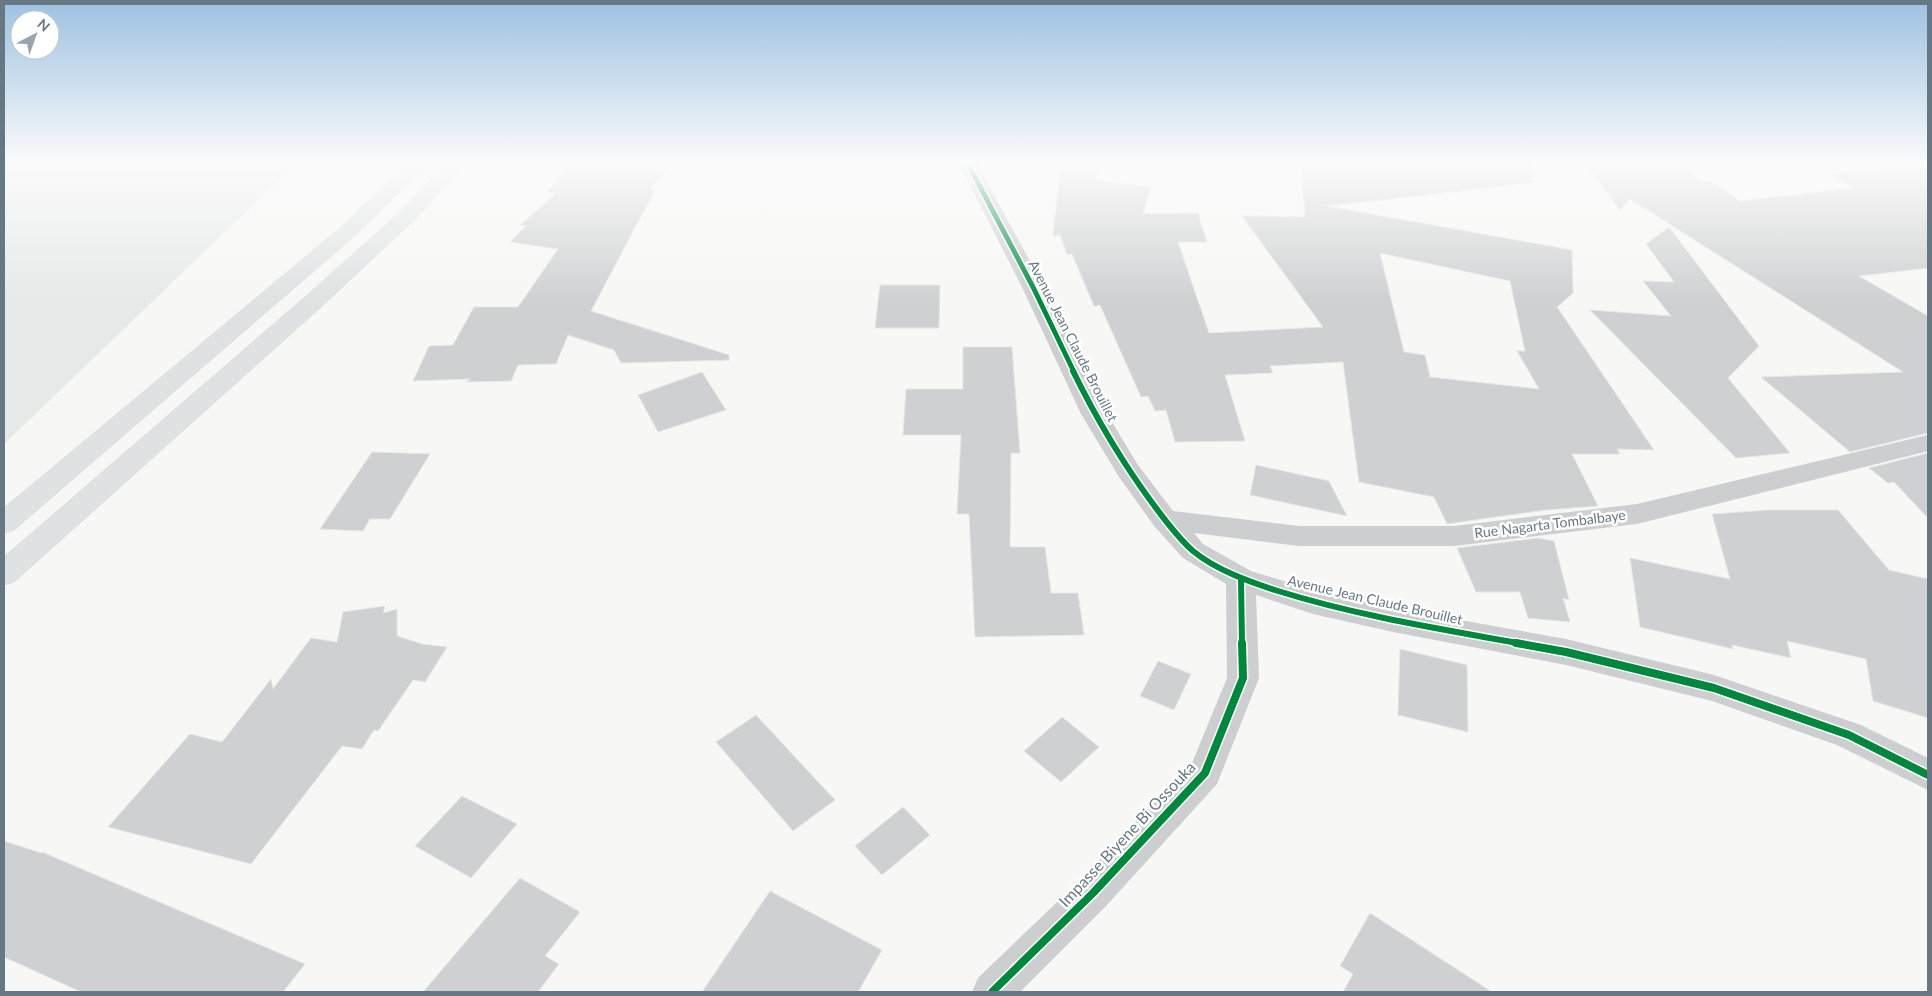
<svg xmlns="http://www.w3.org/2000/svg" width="1932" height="996" viewBox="0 0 1932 996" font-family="Lato,sans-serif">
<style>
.built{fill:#e7e8e8}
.building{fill:#cfd0d1;stroke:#e6e6e6;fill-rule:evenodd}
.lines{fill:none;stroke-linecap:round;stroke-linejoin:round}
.primary-casing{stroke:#d3d3d4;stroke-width:1}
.street{fill:#cccecf;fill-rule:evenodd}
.primary{fill:#e0e1e2;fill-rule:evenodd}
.cycleway-far2-casing{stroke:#fff;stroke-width:8}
.cycleway-far1-casing{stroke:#fff;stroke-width:9}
.cycleway-casing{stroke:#fff;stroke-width:11}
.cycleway-far2{stroke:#00873e;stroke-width:5}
.cycleway-far1{stroke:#00873e;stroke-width:6}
.cycleway{stroke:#00873e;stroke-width:8}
.labels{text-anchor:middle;stroke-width:5;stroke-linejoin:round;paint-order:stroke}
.street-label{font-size:14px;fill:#677885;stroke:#fff}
.near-street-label{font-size:16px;fill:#677885;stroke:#fff}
</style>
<rect width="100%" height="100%" fill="#f7f7f6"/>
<polygon class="built" points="4,162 298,162 4,444"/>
<g class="building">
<polygon points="571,162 675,162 649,189 655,190 591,311 729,355 729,360 621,363 614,350 568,335 556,364 518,365 511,381 466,382 470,379 413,381 429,346 453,345 474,307 518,307 558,249 510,242 526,226 520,225 555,194 548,192"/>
<path d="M1301,162H1532L1533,183L1327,206L1572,250L1573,293L1557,307L1654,450L1617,449L1620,454H1572L1598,506L1546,510L1447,524L1434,497L1359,482L1343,362L1270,366L1273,373L1225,375L1245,441L1175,442L1166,410L1155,411L1148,396L1141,397L1100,305L1094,306L1072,254H1067L1060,235L1053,236L1060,168L1097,172L1096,180L1151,187L1143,214L1198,213L1207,242H1178L1209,333L1323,327L1242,216L1305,217ZM1380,253L1510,281L1525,351H1517L1539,389L1430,377L1425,355L1404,352Z"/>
<polygon points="1584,162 1679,162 1702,181 1710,180 1740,201 1853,188 1828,174 1928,162 1928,268 1859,276 1928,316 1928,433 1850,452 1761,377 1903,372 1630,199 1620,210"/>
<polygon points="1669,227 1759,346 1728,378 1790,453 1736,458 1590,310 1671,316 1643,281 1674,282 1646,244"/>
<polygon points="880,285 940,285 939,328 875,328"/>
<polygon points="963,347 1012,347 1020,453 1011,453 1010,547 1045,547 1051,593 1078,593 1084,635 975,637 969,514 957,514 961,435 903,435 906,389 963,389"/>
<polygon points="702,372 726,410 658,432 638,395"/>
<polygon points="372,452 430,454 390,519 370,519 363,531 320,529"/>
<polygon points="1928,453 1928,518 1894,482 1888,483 1869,468"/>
<polygon points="1256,465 1329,481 1347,516 1250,495"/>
<polygon points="1769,510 1838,510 1889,570 1928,579 1928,718 1873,701 1866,659 1787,641 1791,658 1732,645 1733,649 1640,627 1630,558 1730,579 1712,514"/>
<polygon points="1538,538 1554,541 1569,600 1563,598 1570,622 1528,618 1520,592 1476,592 1457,548"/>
<polygon points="385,606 383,613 397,609 397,636 422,644 447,647 425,682 413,680 378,731 374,730 362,749 342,746 251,864 108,827 190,734 222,742 271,679 273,689 311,638 337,642 343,612"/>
<polygon points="1400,649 1467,665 1468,732 1398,715"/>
<polygon points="1158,661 1191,674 1174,710 1140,696"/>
<polygon points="756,715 835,800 793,831 716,742"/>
<polygon points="1062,717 1099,747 1061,782 1024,751"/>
<polygon points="462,796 517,824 471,878 415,846"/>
<polygon points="903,807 930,835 882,875 855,846"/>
<polygon points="4,841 41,853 42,852 305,964 283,992 81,992 4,957"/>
<polygon points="520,878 580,912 545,956 559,964 538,992 423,992"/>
<polygon points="770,891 882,950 858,992 702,992"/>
<polygon points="1370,913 1492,992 1343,992 1353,974 1340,966"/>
</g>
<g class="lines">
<defs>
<g id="primary">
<polygon points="409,162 429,162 359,232 14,530 4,533 4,508 345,224"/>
<polygon points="447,162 467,162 413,221 321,307 14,582 4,585 4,557 305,297 399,213"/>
</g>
</defs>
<use href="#primary" class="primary-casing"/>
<polygon class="street" points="958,162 976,162 1044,287 1107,414 1138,465 1173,511 1299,526 1454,526 1637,504 1928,435 1928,451 1637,524 1454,546 1299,546 1194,533 1203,544 1251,571 1313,590 1393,608 1566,639 1714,675 1861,725 1928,758 1928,790 1837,745 1712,701 1566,665 1393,632 1313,614 1256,595 1259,678 1217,784 1106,906 1020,992 972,992 978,978 1080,880 1192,763 1227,678 1226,584 1183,558 1155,527 1119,477 1081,414 1022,287"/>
<use href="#primary" class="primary"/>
<defs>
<polyline id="cycleway-far2" points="967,162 1033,287 1074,372"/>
<g id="cycleway-far1">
<path d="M1073,371C1096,418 1122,462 1153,504C1165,520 1178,538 1193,551C1216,570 1250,582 1278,591C1358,616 1441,629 1523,644"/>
<polyline points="1241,579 1242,644"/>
</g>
<g id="cycleway">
<polyline points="1516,643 1566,652 1714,688 1849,735 1928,775"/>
<polyline points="992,992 1093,893 1205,773 1243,678 1242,643"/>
</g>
</defs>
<use href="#cycleway-far2" class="cycleway-far2-casing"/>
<use href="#cycleway-far1" class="cycleway-far1-casing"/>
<use href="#cycleway" class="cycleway-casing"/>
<use href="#cycleway-far2" class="cycleway-far2"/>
<use href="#cycleway-far1" class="cycleway-far1"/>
<use href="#cycleway" class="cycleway"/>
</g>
<linearGradient id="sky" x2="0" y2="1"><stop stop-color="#9dc1e1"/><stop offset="0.54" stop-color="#fbfbfb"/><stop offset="1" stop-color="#fbfbfb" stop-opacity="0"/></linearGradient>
<rect width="1932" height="302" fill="url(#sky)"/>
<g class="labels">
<g class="street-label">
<text transform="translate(1073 341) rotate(63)" y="5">Avenue Jean Claude Brouillet</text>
<text transform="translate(1550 524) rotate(-7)" y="5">Rue Nagarta Tombalbaye</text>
<text transform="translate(1375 600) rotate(13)" y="5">Avenue Jean Claude Brouillet</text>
</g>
<g class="near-street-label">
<text transform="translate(1127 834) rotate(-47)" y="6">Impasse Biyene Bi Ossouka</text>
</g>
</g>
<rect width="1932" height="996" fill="none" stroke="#677885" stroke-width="10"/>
<g transform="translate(35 35) rotate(41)"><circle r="24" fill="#ffffff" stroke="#c2c9ce"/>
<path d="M0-4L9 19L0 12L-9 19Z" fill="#99a4ad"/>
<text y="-8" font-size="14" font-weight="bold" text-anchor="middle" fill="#677885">N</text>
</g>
</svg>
